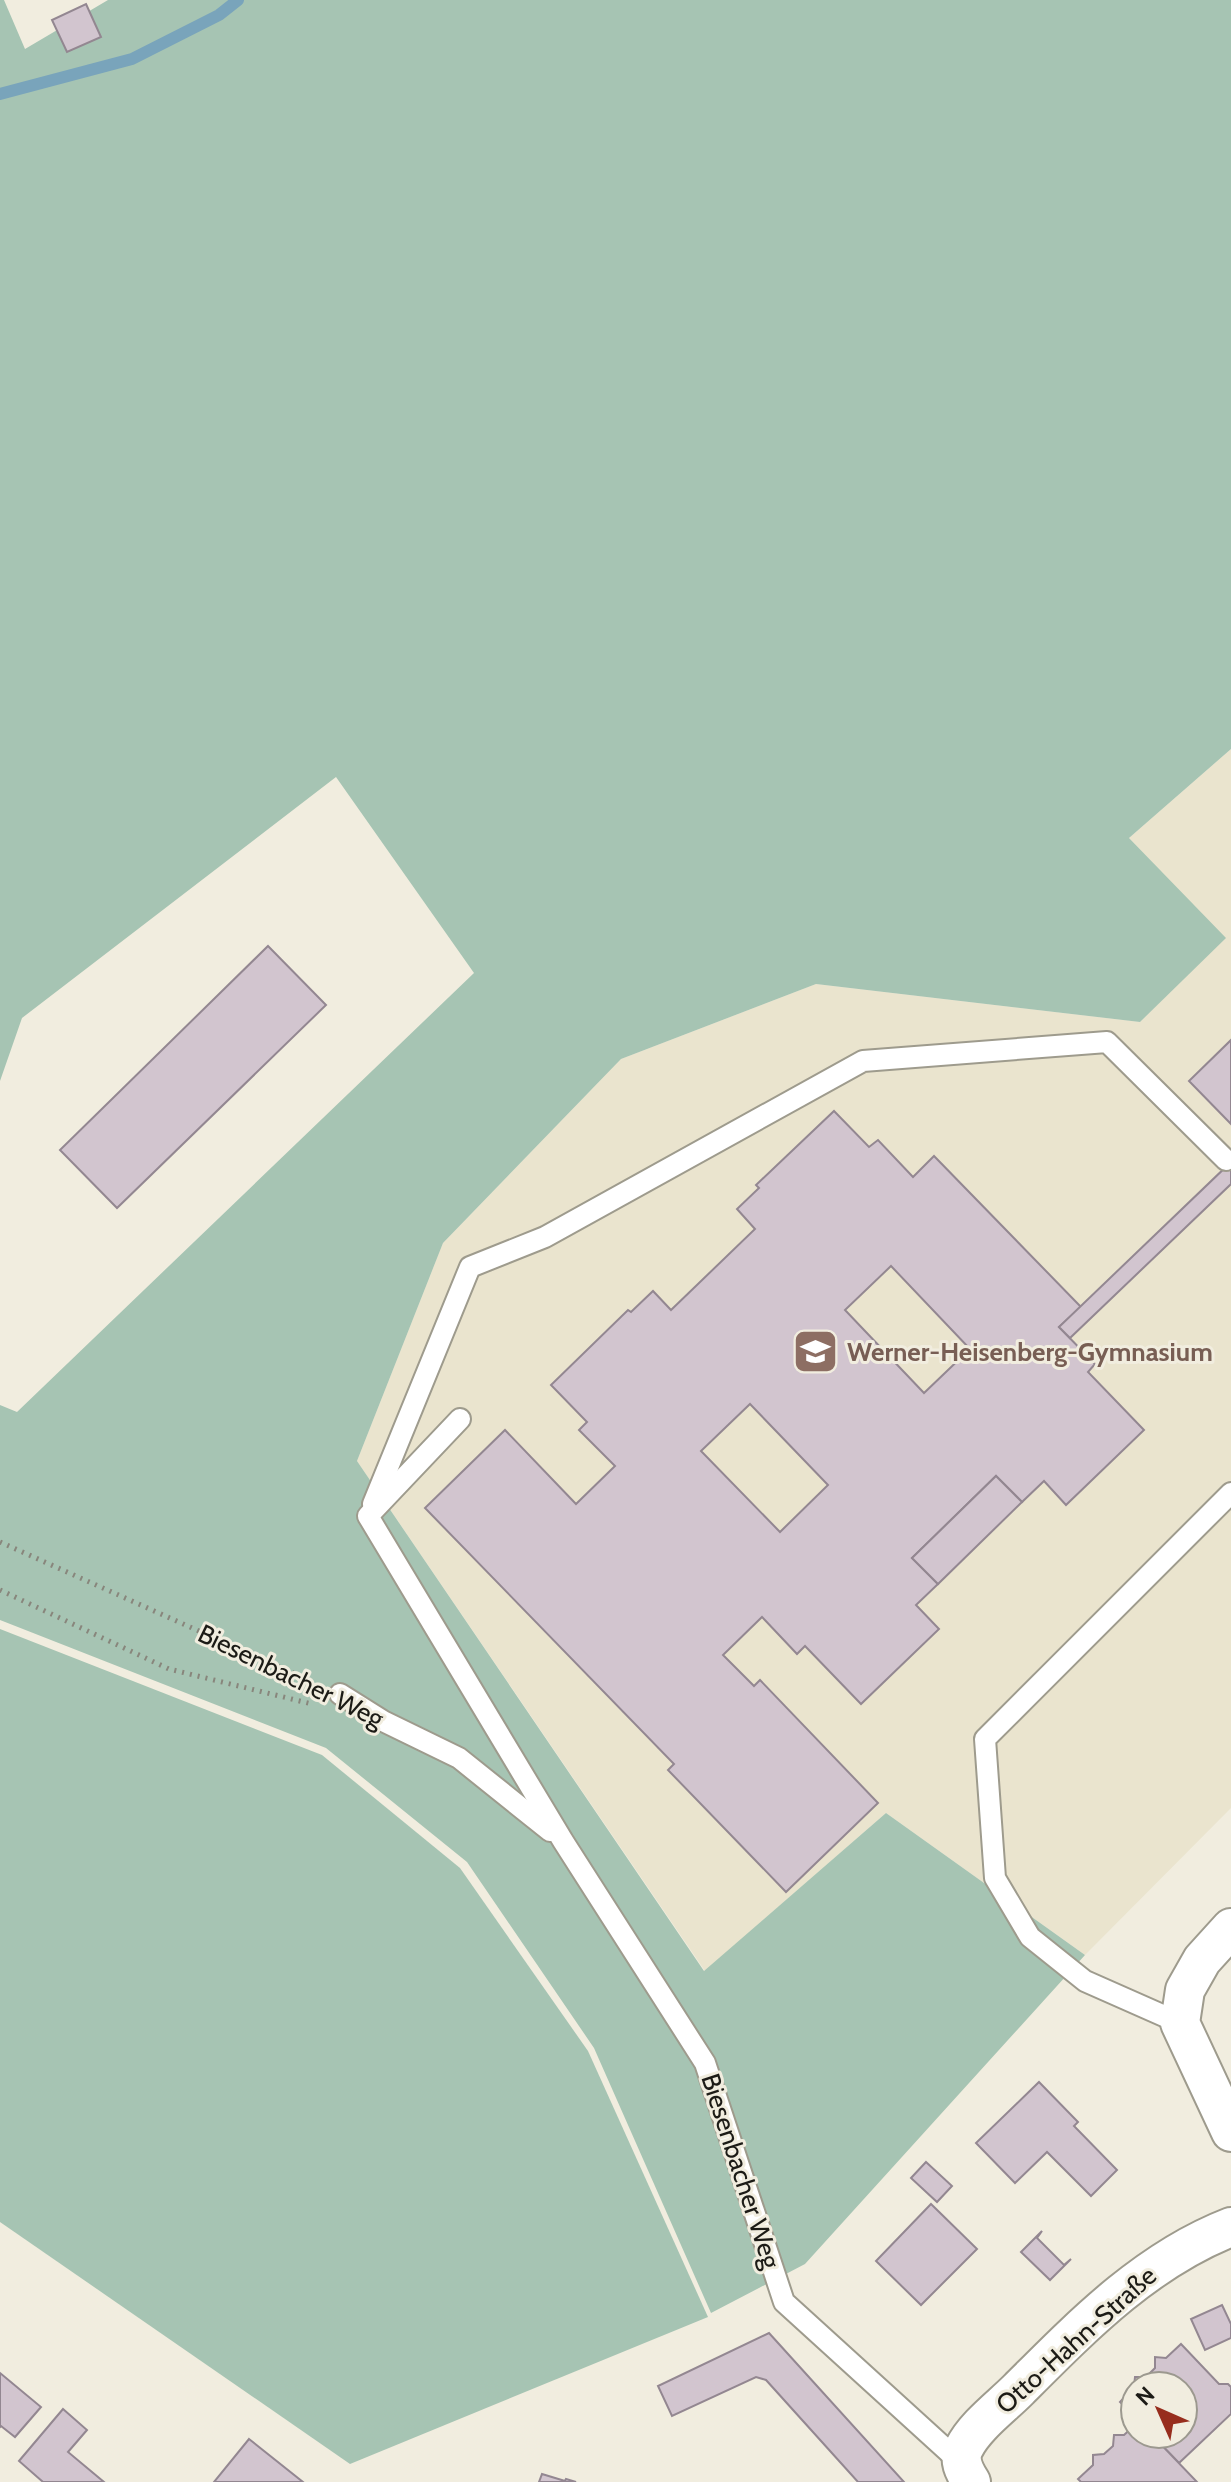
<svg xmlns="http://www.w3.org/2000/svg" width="1231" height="2482" viewBox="0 0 1231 2482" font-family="Cabin,sans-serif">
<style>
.built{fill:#eae4ce}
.green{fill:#a6c4b3}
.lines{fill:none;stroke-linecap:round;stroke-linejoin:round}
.stream{stroke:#79a4bb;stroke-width:12}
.building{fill:#d2c5cf;stroke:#938791;stroke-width:2;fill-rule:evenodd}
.service-casing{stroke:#9e9b8d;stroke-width:24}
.minor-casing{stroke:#9e9b8d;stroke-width:42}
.path{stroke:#88867c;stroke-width:5;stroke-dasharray:2 6;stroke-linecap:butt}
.service{stroke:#fff;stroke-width:20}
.minor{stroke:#fff;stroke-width:38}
.labels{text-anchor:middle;stroke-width:6;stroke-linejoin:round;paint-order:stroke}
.education-label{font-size:26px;font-weight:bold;fill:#785e54;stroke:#f1eddf;text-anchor:start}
.street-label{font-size:26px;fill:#1c1b16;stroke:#f1eddf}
</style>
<rect width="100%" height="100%" fill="#f1eddf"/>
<polygon class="built" points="1231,749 1231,1808 1085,1955 886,1813 705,1971 357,1461 443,1243 621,1059 816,984 1140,1022 1225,938 1129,838"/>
<g class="green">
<polygon points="0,0 4,0 25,49 108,0 1231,0 1231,749 1129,838 1226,938 1140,1022 816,984 621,1059 443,1243 357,1461 704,1971 886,1813 1085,1955 805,2264 711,2313 594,2048 467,1862 326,1748 0,1620 0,1405 17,1412 474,973 336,777 22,1018 0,1081"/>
<polygon points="0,1629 322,1755 460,1868 588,2051 708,2317 350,2464 0,2222"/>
</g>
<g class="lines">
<polyline class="stream" points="0,94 132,59 219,15 238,0"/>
</g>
<g class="building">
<polygon points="86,4 101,37 67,52 52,20"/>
<polygon points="268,946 326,1005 117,1208 60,1150"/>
<polygon points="1231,1040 1231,1124 1189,1081"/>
<path d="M834,1111L869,1147L878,1140L913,1177L934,1156L1081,1307L1059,1327L1095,1364L1088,1372L1144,1430L1066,1505L1044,1481L1022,1502L996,1476L912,1558L938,1584L916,1605L939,1629L861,1704L805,1646L797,1654L762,1617L723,1655L754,1686L760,1680L878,1803L786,1892L668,1770L674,1764L425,1508L505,1430L576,1504L615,1466L579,1430L587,1422L551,1385L628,1310L631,1312L653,1291L671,1310L755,1229L737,1209L759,1188L756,1185ZM891,1266L970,1349L924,1393L845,1310ZM750,1404L828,1485L780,1532L701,1451Z"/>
<polygon points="1231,1162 1231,1184 1070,1338 1059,1327"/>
<polygon points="996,1476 1022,1502 938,1584 912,1558"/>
<polygon points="1039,2082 1078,2122 1074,2126 1117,2170 1091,2196 1047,2152 1015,2183 976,2143"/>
<polygon points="926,2162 952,2186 937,2202 911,2178"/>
<polygon points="931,2204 977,2249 921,2305 876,2261"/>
<polygon points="1042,2231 1037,2238 1064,2265 1071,2259 1050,2280 1021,2252"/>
<polygon points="1222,2305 1231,2324 1231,2338 1205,2350 1191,2319"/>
<polygon points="769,2333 904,2482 858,2482 766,2380 756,2377 672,2416 658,2386"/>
<polygon points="1181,2344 1219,2384 1228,2384 1231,2387 1231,2414 1179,2463 1151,2434 1183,2434 1183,2386 1135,2386 1135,2417 1120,2402 1134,2387 1135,2377 1146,2377 1155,2368 1155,2357 1166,2358"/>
<polygon points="0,2373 41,2407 15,2437 1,2426 0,2427"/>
<polygon points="63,2409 87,2430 68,2452 104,2482 43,2482 19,2461"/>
<polygon points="1135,2425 1135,2434 1151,2434 1197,2482 1081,2482 1078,2479 1093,2465 1093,2455 1104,2454 1113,2446 1114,2435 1124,2435"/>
<polygon points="249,2439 303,2482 214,2482"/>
<polygon points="542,2474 565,2481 566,2479 576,2482 539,2482"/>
</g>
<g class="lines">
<defs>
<g id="service">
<polyline points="460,1419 368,1516 563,1841 705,2063 784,2302 961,2463"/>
<polyline points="373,1504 470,1267 545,1237 863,1061 1107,1042 1226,1160"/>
<polyline points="340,1694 383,1721 459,1758 550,1831"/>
<polyline points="1180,2023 1085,1981 1030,1937 995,1878 985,1739 1231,1493"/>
</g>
<g id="minor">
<polyline points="1231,1928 1202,1960 1185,1990 1180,2023 1231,2132"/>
<path d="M971,2482C964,2471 958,2460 964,2448C975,2426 1001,2407 1018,2390C1082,2326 1146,2260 1231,2227"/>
</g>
</defs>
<use href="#service" class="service-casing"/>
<use href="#minor" class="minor-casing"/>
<g class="path">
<polyline points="0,1542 313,1682"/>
<polyline points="0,1590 169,1669 312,1704"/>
</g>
<use href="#service" class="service"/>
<use href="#minor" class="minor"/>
</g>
<defs>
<symbol id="school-square" viewBox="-11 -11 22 22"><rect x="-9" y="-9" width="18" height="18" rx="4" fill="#8d6e63" stroke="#f1eddf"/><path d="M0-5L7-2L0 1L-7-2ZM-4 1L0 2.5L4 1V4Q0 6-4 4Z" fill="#fff"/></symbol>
</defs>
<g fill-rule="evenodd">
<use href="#school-square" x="790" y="1326" width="51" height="51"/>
</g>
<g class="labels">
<g class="education-label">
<text x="847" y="1361">Werner-Heisenberg-Gymnasium</text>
</g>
<g class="street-label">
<text transform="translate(291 1676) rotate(26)" y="9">Biesenbacher Weg</text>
<text transform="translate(741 2171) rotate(72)" y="9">Biesenbacher Weg</text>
<text transform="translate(1076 2340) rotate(-42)" y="9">Otto-Hahn-Straße</text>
</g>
</g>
<g transform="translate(1159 2410) rotate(315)"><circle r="38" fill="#f1eddf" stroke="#9c998f" stroke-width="2"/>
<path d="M0-6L14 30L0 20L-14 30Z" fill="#972d1d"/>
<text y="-12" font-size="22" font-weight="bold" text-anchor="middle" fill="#1c1b16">N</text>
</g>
</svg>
